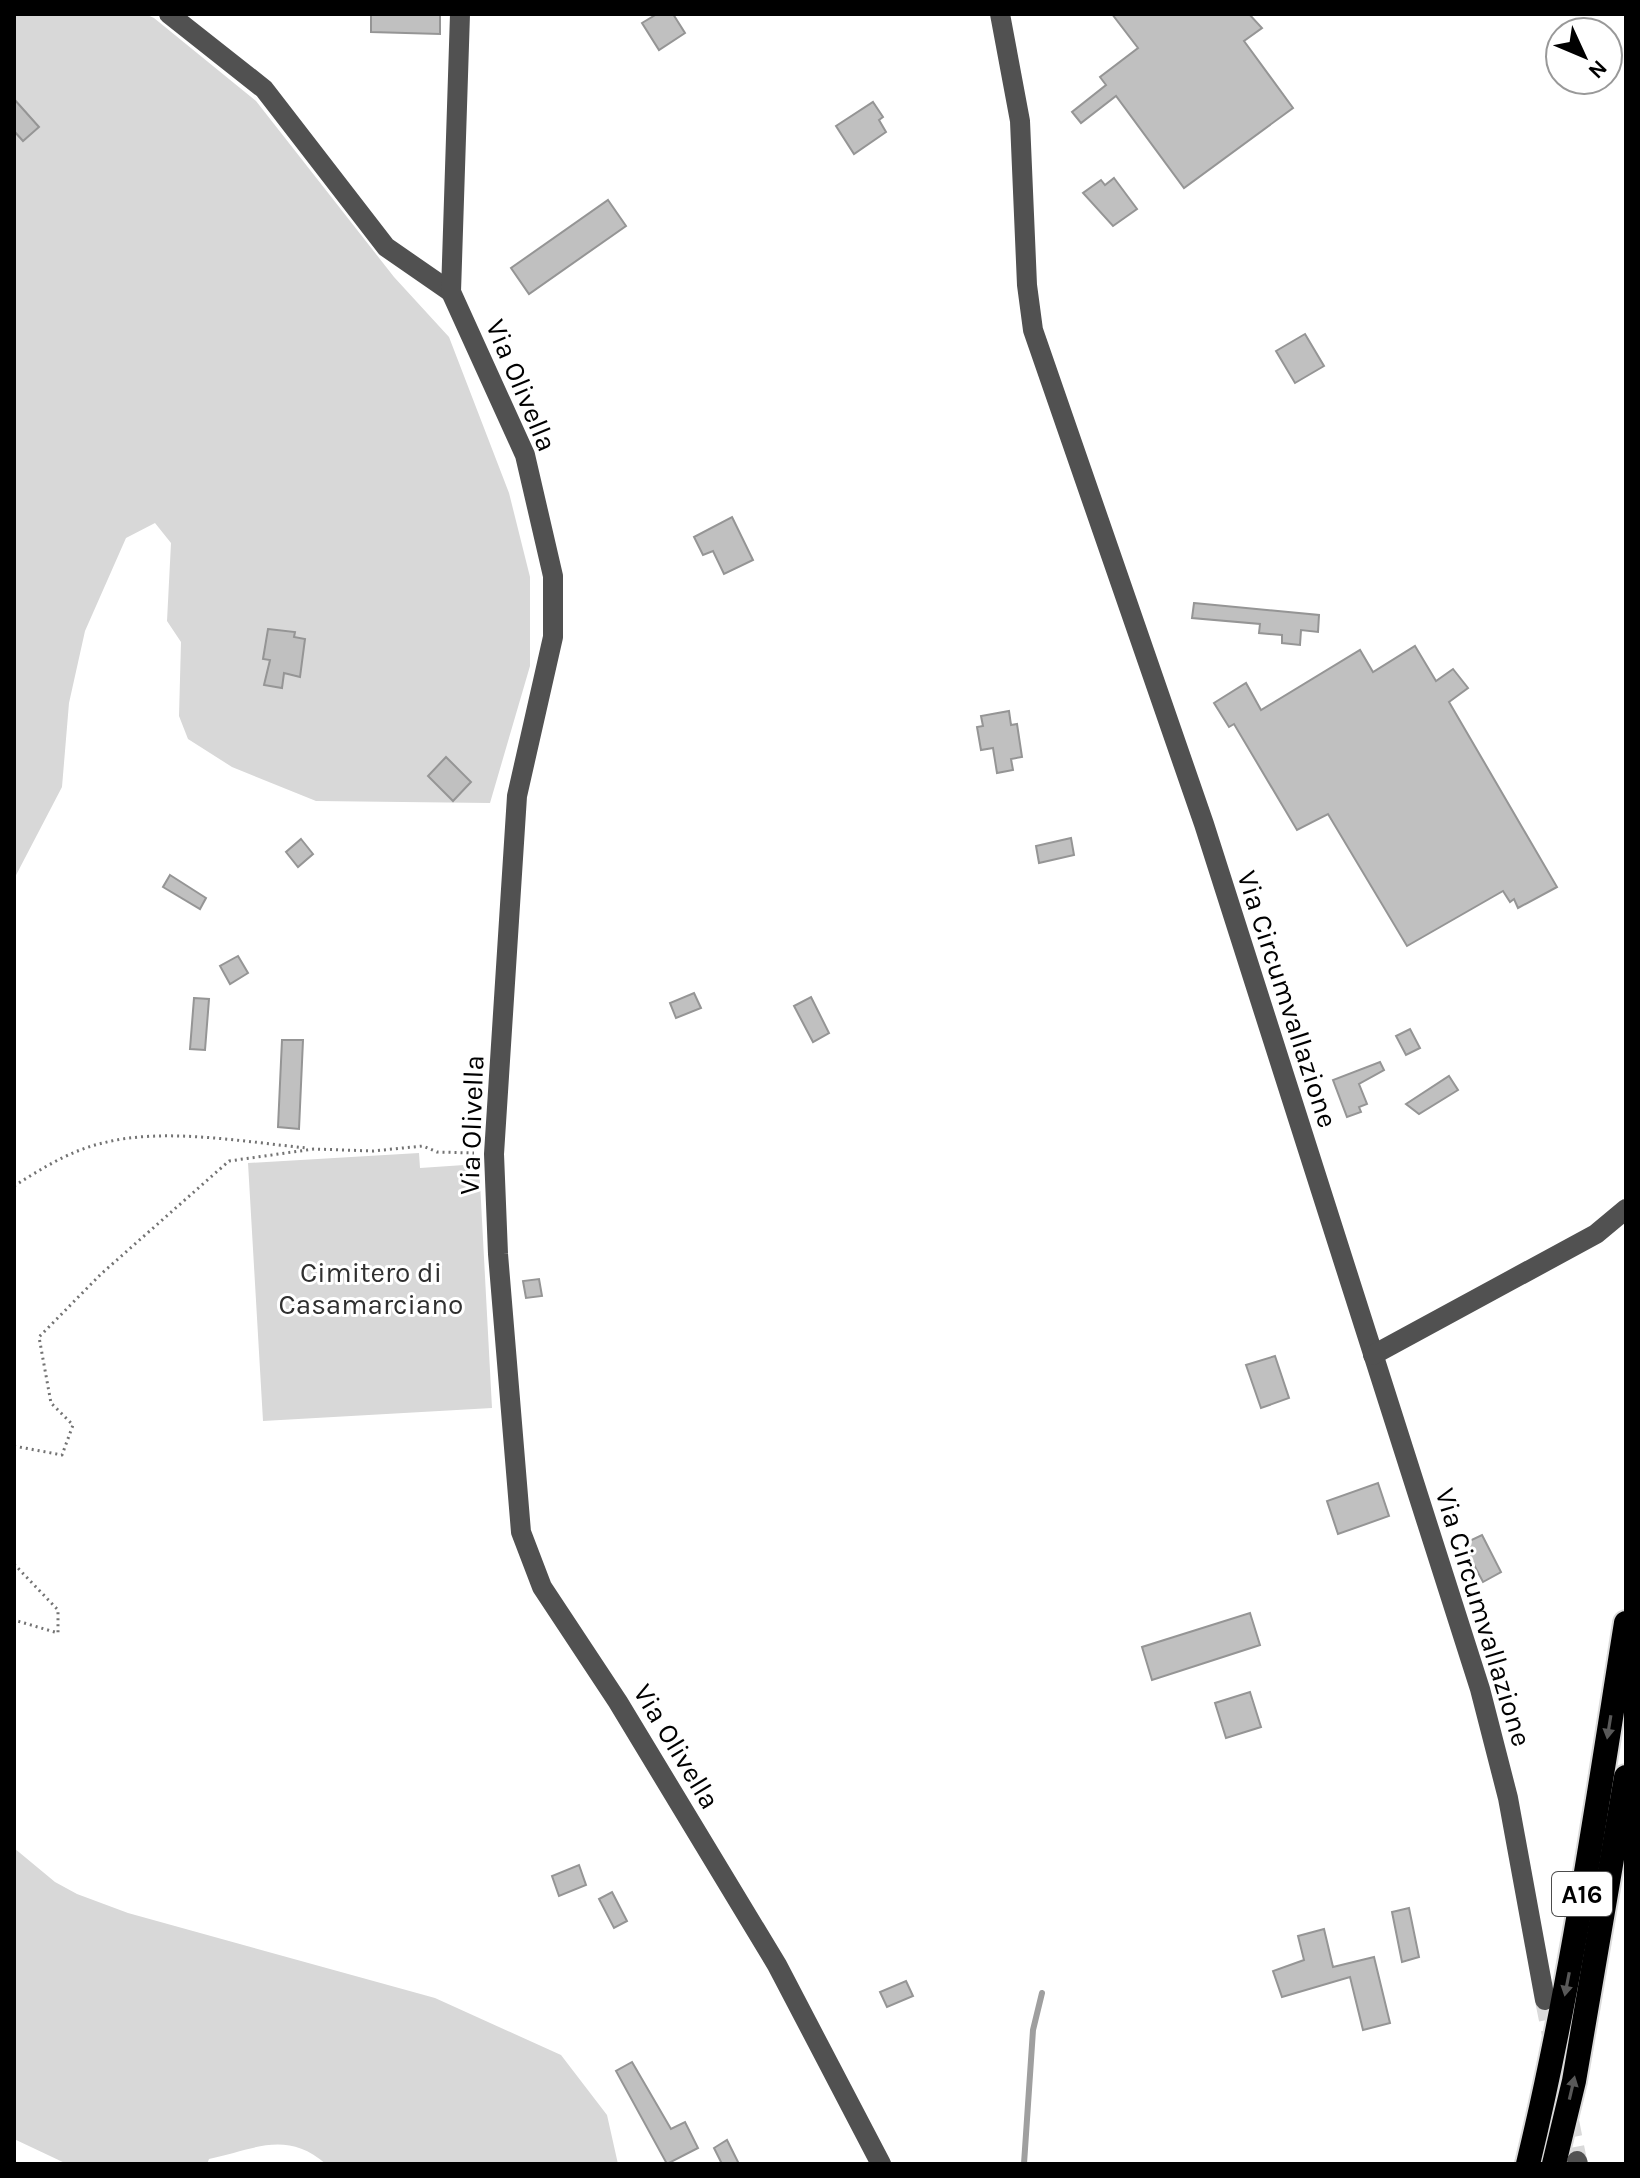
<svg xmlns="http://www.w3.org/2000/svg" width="1640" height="2178" viewBox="0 0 1640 2178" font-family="Karla,sans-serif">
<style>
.green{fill:#d8d8d8}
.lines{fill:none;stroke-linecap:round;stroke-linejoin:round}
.stream{stroke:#9f9f9f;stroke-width:6}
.building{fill:#c0c0c0;stroke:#959595;stroke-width:2}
.minor-tunnel{stroke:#d9d9d9;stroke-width:20;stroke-dasharray:20 10;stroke-linecap:butt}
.highway-casing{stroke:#dbdbdb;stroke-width:28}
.path{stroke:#737373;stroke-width:3;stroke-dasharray:2 4;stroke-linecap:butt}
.minor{stroke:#515151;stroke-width:20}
.highway{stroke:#000;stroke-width:24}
.oneway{fill:#595959}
.labels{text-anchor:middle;stroke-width:6;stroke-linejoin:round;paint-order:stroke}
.shield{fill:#fff;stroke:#4c4c4c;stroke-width:2}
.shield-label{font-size:26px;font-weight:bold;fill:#000}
.street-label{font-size:28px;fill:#000;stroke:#fff}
.park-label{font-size:28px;fill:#2f2f2f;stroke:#fff}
</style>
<rect width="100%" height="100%" fill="#fff"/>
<g class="green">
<polygon points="14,14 145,14 154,18 256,101 394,277 449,337 509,493 530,577 530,666 490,803 316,801 232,767 188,739 179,716 181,642 167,621 171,543 155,523 126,538 85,631 69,703 62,787 14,879"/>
<polygon points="419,1153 420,1168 479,1164 492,1408 263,1421 248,1163"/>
<path d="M14,1848L55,1882L77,1894L128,1913L435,1998L561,2055L607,2115L618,2164H326C286,2130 255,2149 209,2159L207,2164H67L14,2139Z"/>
</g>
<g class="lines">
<polyline class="stream" points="1024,2164 1033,2030 1042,1993"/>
</g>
<g class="building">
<polygon points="371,14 440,14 440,34 371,32"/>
<polygon points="657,14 673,14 685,33 659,50 642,23"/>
<polygon points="1112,14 1249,14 1262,28 1244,41 1293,108 1184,188 1116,96 1081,123 1072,112 1106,85 1100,77 1138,48"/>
<polygon points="14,99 39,127 23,141 14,131"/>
<polygon points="873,102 883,117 879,120 886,132 854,154 836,126"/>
<polygon points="1114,178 1137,209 1113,226 1083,193 1101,180 1105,185"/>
<polygon points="608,200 626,226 529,294 511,268"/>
<polygon points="1305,334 1324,366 1295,383 1276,351"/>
<polygon points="732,517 753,560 724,574 713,551 703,555 694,537"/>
<polygon points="1194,603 1319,615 1318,632 1301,630 1300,645 1282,643 1282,635 1259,633 1260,624 1192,618"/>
<polygon points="268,629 295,632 294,637 305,639 300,677 284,673 282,688 264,685 270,660 263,659"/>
<polygon points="1415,646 1436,681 1453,669 1468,688 1449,702 1557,887 1518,908 1514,899 1510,902 1503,891 1407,946 1328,814 1297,830 1234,724 1229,727 1214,703 1246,683 1261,710 1360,650 1373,672"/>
<polygon points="1009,711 1011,725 1017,724 1022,757 1011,759 1013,770 997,773 993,748 981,750 977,727 983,726 981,716"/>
<polygon points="446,757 471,782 453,801 428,776"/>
<polygon points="1071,838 1074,855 1039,863 1036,846"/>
<polygon points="301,839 313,854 298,867 286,852"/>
<polygon points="170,875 206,898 200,909 163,887"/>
<polygon points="238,956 248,973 230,984 220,966"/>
<polygon points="694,993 701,1008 676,1018 670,1003"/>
<polygon points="811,997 829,1033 813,1042 794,1006"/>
<polygon points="194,998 209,999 205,1050 190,1049"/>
<polygon points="1410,1029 1420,1048 1406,1055 1396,1036"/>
<polygon points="282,1040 303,1040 299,1129 278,1127"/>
<polygon points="1380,1062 1384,1070 1359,1084 1367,1104 1359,1107 1361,1112 1347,1117 1333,1080"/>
<polygon points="1449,1076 1458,1090 1419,1114 1406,1104"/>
<polygon points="539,1279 542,1296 526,1298 523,1281"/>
<polygon points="1275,1356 1289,1398 1261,1408 1246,1365"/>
<polygon points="1378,1483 1389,1516 1338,1534 1327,1501"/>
<polygon points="1482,1535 1501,1572 1483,1582 1463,1544"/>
<polygon points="1250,1613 1260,1645 1152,1680 1142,1647"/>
<polygon points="1250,1692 1261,1727 1226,1738 1215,1703"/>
<polygon points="579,1865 586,1885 559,1896 552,1876"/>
<polygon points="612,1892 627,1921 614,1928 599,1899"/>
<polygon points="1409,1908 1419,1957 1402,1962 1392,1912"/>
<polygon points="1324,1929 1333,1967 1374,1957 1390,2023 1363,2030 1350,1977 1282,1997 1273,1971 1304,1960 1298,1936"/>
<polygon points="906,1981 913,1996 887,2007 880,1992"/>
<polygon points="632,2062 671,2129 685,2122 698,2148 667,2164 616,2071"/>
<polygon points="727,2140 739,2164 722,2164 714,2148"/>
</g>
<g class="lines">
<polyline class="minor-tunnel" points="1545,2000 1577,2161"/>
<defs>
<g id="highway">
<path d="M1528,2164C1571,1986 1597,1804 1626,1623"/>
<polyline points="1554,2164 1574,2081 1626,1777"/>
</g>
</defs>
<use href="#highway" class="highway-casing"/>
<g class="path">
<path d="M14,1186C41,1169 71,1150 103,1143C164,1127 245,1142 307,1148"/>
<polyline points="14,1446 62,1455 73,1425 51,1403 39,1337 101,1274 229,1161 314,1149 373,1151 423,1146 437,1152 474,1153"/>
<polyline points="14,1564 58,1610 58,1633 14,1620"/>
</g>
<g class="minor">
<polyline points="169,14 264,89 386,247 451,292"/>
<polyline points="460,14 451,292 525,455 553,576 553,637 517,796 494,1154 498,1254 521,1532 542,1587 618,1702 777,1965 881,2164"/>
<polyline points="1000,14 1020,121 1027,285 1033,330 1204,824 1480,1689 1508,1798 1545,2000"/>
<polyline points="1373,1355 1596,1234 1626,1209"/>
<polyline points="1577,2161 1578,2164"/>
</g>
<use href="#highway" class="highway"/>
</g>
<defs><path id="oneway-solid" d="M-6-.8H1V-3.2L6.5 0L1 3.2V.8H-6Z" transform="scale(2)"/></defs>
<g class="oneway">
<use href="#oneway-solid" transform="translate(1609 1727) rotate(99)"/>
<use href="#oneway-solid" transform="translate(1567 1984) rotate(101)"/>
<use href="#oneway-solid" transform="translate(1572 2088) rotate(-77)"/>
</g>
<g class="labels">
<rect class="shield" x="1552" y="1872" width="60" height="44" rx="6"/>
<g class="shield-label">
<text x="1582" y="1903">A16</text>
</g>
<g class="street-label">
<text transform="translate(522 385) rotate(67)" y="10">Via Olivella</text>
<text transform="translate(1288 999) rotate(72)" y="10">Via Circumvallazione</text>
<text transform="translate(471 1125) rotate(-88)" y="10">Via Olivella</text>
<text transform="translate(1484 1617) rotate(73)" y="10">Via Circumvallazione</text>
<text transform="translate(677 1746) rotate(59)" y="10">Via Olivella</text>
</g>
<g class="park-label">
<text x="371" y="1282">Cimitero di<tspan x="371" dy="32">Casamarciano</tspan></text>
</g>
</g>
<rect width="1640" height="2178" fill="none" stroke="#000000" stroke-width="32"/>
<g transform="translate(1584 56) rotate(134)"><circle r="38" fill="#ffffff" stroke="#999999" stroke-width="2"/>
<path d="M0-6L14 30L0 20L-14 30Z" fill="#000000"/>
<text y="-12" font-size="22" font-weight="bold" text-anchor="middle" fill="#000000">N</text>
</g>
</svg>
